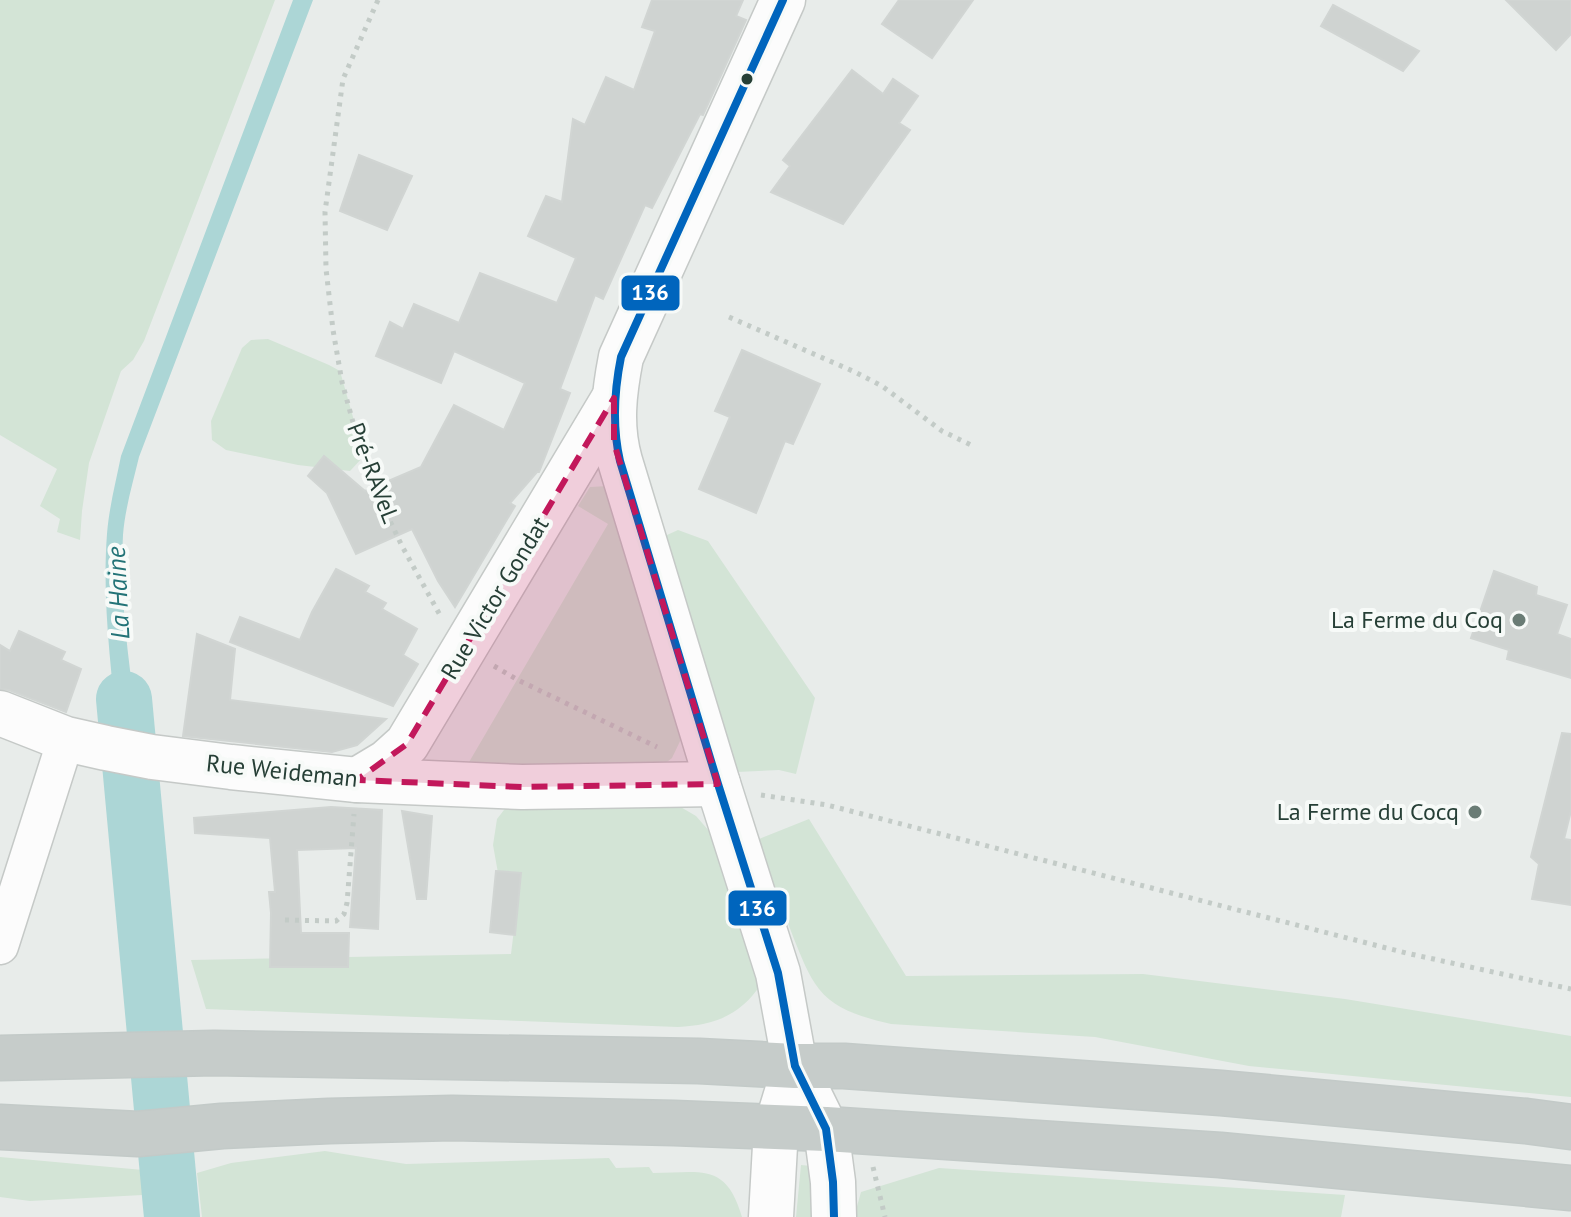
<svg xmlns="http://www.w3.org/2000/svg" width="1571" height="1217" viewBox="0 0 1571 1217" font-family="'PT Sans',sans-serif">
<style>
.green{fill:#d3e4d6}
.water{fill:#acd6d6}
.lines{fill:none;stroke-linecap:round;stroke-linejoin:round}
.river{stroke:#acd6d6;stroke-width:56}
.building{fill:#cfd3d1;stroke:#d1d5d3;stroke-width:2}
.minor-casing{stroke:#c5c9c7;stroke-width:39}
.tertiary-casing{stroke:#c5c9c7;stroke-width:47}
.trunk-casing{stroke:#c3cac8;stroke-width:47}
.path{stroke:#c3cbc7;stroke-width:5;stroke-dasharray:4 6;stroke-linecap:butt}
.minor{stroke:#fcfcfc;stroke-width:36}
.tertiary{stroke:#fcfcfc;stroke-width:44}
.trunk{stroke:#c6ccca;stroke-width:44}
.bus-1-casing{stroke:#f7faf8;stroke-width:14}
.bus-1{stroke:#0065bd;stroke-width:8}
.marked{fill:#c2185b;fill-opacity:0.2;stroke:#c2185b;stroke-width:6;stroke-dasharray:16 10;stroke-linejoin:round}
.bus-dot{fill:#263f36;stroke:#f7faf8;stroke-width:3}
.poi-dot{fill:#6a7c75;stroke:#f7faf8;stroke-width:3}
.labels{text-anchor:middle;stroke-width:8;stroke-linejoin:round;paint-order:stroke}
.street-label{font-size:24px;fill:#263f36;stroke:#f7faf8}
.poi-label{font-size:24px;fill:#263f36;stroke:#f7faf8;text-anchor:end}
.water-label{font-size:26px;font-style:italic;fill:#237377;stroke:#f7faf8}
.line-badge{stroke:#f7faf8;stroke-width:3}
.badge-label{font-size:22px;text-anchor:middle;font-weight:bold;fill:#fff}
</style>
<rect width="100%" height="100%" fill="#e8ecea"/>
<g class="green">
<polygon points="0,0 275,0 144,341 133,360 121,371 89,463 82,511 80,540 57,532 60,519 40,506 57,469 0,435"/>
<polygon points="268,339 329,365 340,371 364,456 350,471 298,465 226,450 212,440 211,421 242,348 251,340"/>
<polygon points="608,486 683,735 672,758 658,769 465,769 608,524 578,506 590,487"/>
<polygon points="678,530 708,541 815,698 796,774 779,770 737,772 655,548 667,535"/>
<path d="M522,787L672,802L696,816L716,839L761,984C741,1015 715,1025 678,1027L206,1009L191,960L511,954L518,897L498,873L493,845L497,819Z"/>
<path d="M809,819L906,976L1143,974L1345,999L1571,1036V1097L1249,1066L1095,1037L891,1024C866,1018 836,1011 819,989C808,975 801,956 794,939C781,906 770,873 759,839Z"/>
<path d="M325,1151L406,1164L609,1158L616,1168L649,1167L653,1173C701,1173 726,1162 742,1217H202L197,1173L231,1163Z"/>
<polygon points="0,1157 143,1170 161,1194 30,1201 0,1197"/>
<polygon points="801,1165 811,1166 817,1217 796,1217"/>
<polygon points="939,1168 1345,1195 1341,1217 854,1217 861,1192"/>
</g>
<path class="water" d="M293,0H313L139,457C133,482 125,509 123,535C119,602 130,667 138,733L117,730C111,665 102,600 107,534C109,508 116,481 121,456Z"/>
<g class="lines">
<polyline class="river" points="124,699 172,1217"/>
</g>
<g class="building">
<polygon points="652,0 743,0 736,16 746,20 703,115 700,114 652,208 645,205 603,299 595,295 560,389 570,393 539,472 537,472 510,503 515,506 455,607 438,581 412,529 356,554 327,493 308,476 324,456 365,491 421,467 454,405 504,430 525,383 454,351 441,383 376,356 390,322 403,329 414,304 459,323 480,273 557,303 576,258 528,236 546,196 562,202 573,119 585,125 606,77 634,90 655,31 642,27"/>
<polygon points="899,0 973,0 932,58 882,24"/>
<polygon points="1506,0 1571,0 1571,34 1556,50"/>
<polygon points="1333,5 1419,51 1403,71 1321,26"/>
<polygon points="852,70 883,94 893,79 918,96 899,123 910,130 843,224 771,192 790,166 783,160"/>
<polygon points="359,155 412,176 387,230 340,211"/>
<polygon points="742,350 820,384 793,444 785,441 756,513 699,489 730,417 715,411"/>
<polygon points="336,569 369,586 365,592 386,603 382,609 417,629 403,655 418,664 393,706 230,642 240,617 300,640 312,612"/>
<polygon points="1494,571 1537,587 1536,595 1567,605 1557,634 1571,639 1571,678 1507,659 1509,650 1471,638"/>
<polygon points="19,631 65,652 61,660 81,669 66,712 9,690 0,689 0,645 10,651"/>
<polygon points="197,634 235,649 230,700 386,719 357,745 332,752 183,736"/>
<polygon points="1562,733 1571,734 1571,811 1564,839 1571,840 1571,905 1532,899 1539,864 1531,857"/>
<polygon points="331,807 382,810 378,929 350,927 356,848 297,850 301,933 349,933 348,967 270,967 271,913 269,892 275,892 270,838 195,833 194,818"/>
<polygon points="402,811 432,816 426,899 417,899"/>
<polygon points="496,871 521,873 515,935 490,932"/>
</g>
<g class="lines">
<defs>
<polyline id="minor" points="0,946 66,739"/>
<g id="tertiary">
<path d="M783,0L621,357C614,393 610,426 620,461L718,784L778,973L795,1066L826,1129L833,1182L834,1217"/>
<polyline points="0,713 66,739 106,748 152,757 231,767 357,780 522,787 718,784"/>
<polyline points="357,780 387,762 407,744 614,398"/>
<polyline points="771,1217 776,1128 787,1092"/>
</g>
<g id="trunk">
<polyline points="0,1058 214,1053 699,1061 795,1066 844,1066 1221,1093 1526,1121 1571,1127"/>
<polyline points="0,1127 138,1134 222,1126 329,1121 452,1118 674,1123 826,1129 1220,1155 1571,1188"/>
</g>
</defs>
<use href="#minor" class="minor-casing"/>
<use href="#tertiary" class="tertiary-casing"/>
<use href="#trunk" class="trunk-casing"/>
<g class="path">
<polyline points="378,0 343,79 325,212 326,269 333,330 342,382 357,437 377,494 402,546 441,617"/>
<polyline points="729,317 855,372 882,386 942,431 971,445"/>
<polyline points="494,666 518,680 657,747"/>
<polyline points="761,795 827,805 1406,953 1571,989"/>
<polyline points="285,920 336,921 344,914 347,903 354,814"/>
<polyline points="873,1167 885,1217"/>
</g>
<use href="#minor" class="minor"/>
<use href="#tertiary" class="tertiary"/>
<use href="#trunk" class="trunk"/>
<defs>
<path id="bus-1" d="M783,0L621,357C614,392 612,426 620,461L718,784L778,973L795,1066L826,1129L833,1182L834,1217"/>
</defs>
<use href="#bus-1" class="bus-1-casing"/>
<use href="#bus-1" class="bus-1"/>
</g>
<path class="marked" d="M614,398V443L718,784L522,787L357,780L407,744Z"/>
<circle class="bus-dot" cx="747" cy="79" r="7"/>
<g class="poi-dot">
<circle cx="1519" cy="620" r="8"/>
<circle cx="1475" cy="812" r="8"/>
</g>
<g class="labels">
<g class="street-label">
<text transform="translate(373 473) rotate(69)" y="8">Pré-RAVeL</text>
<text transform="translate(495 598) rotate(-59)" y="8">Rue Victor Gondat</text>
<text transform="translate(282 771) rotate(6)" y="8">Rue Weideman</text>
</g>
<g class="poi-label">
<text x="1503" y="628">La Ferme du Coq</text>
<text x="1459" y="820">La Ferme du Cocq</text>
</g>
<g class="water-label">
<text transform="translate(118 593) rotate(-93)" y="9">La Haine</text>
</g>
</g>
<g class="line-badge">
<rect x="620" y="274" width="61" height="38" rx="8" fill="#0065bd"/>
<rect x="727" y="889" width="61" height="38" rx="8" fill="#0065bd"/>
</g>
<g class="badge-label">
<text x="650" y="300">136</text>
<text x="757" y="916">136</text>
</g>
</svg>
